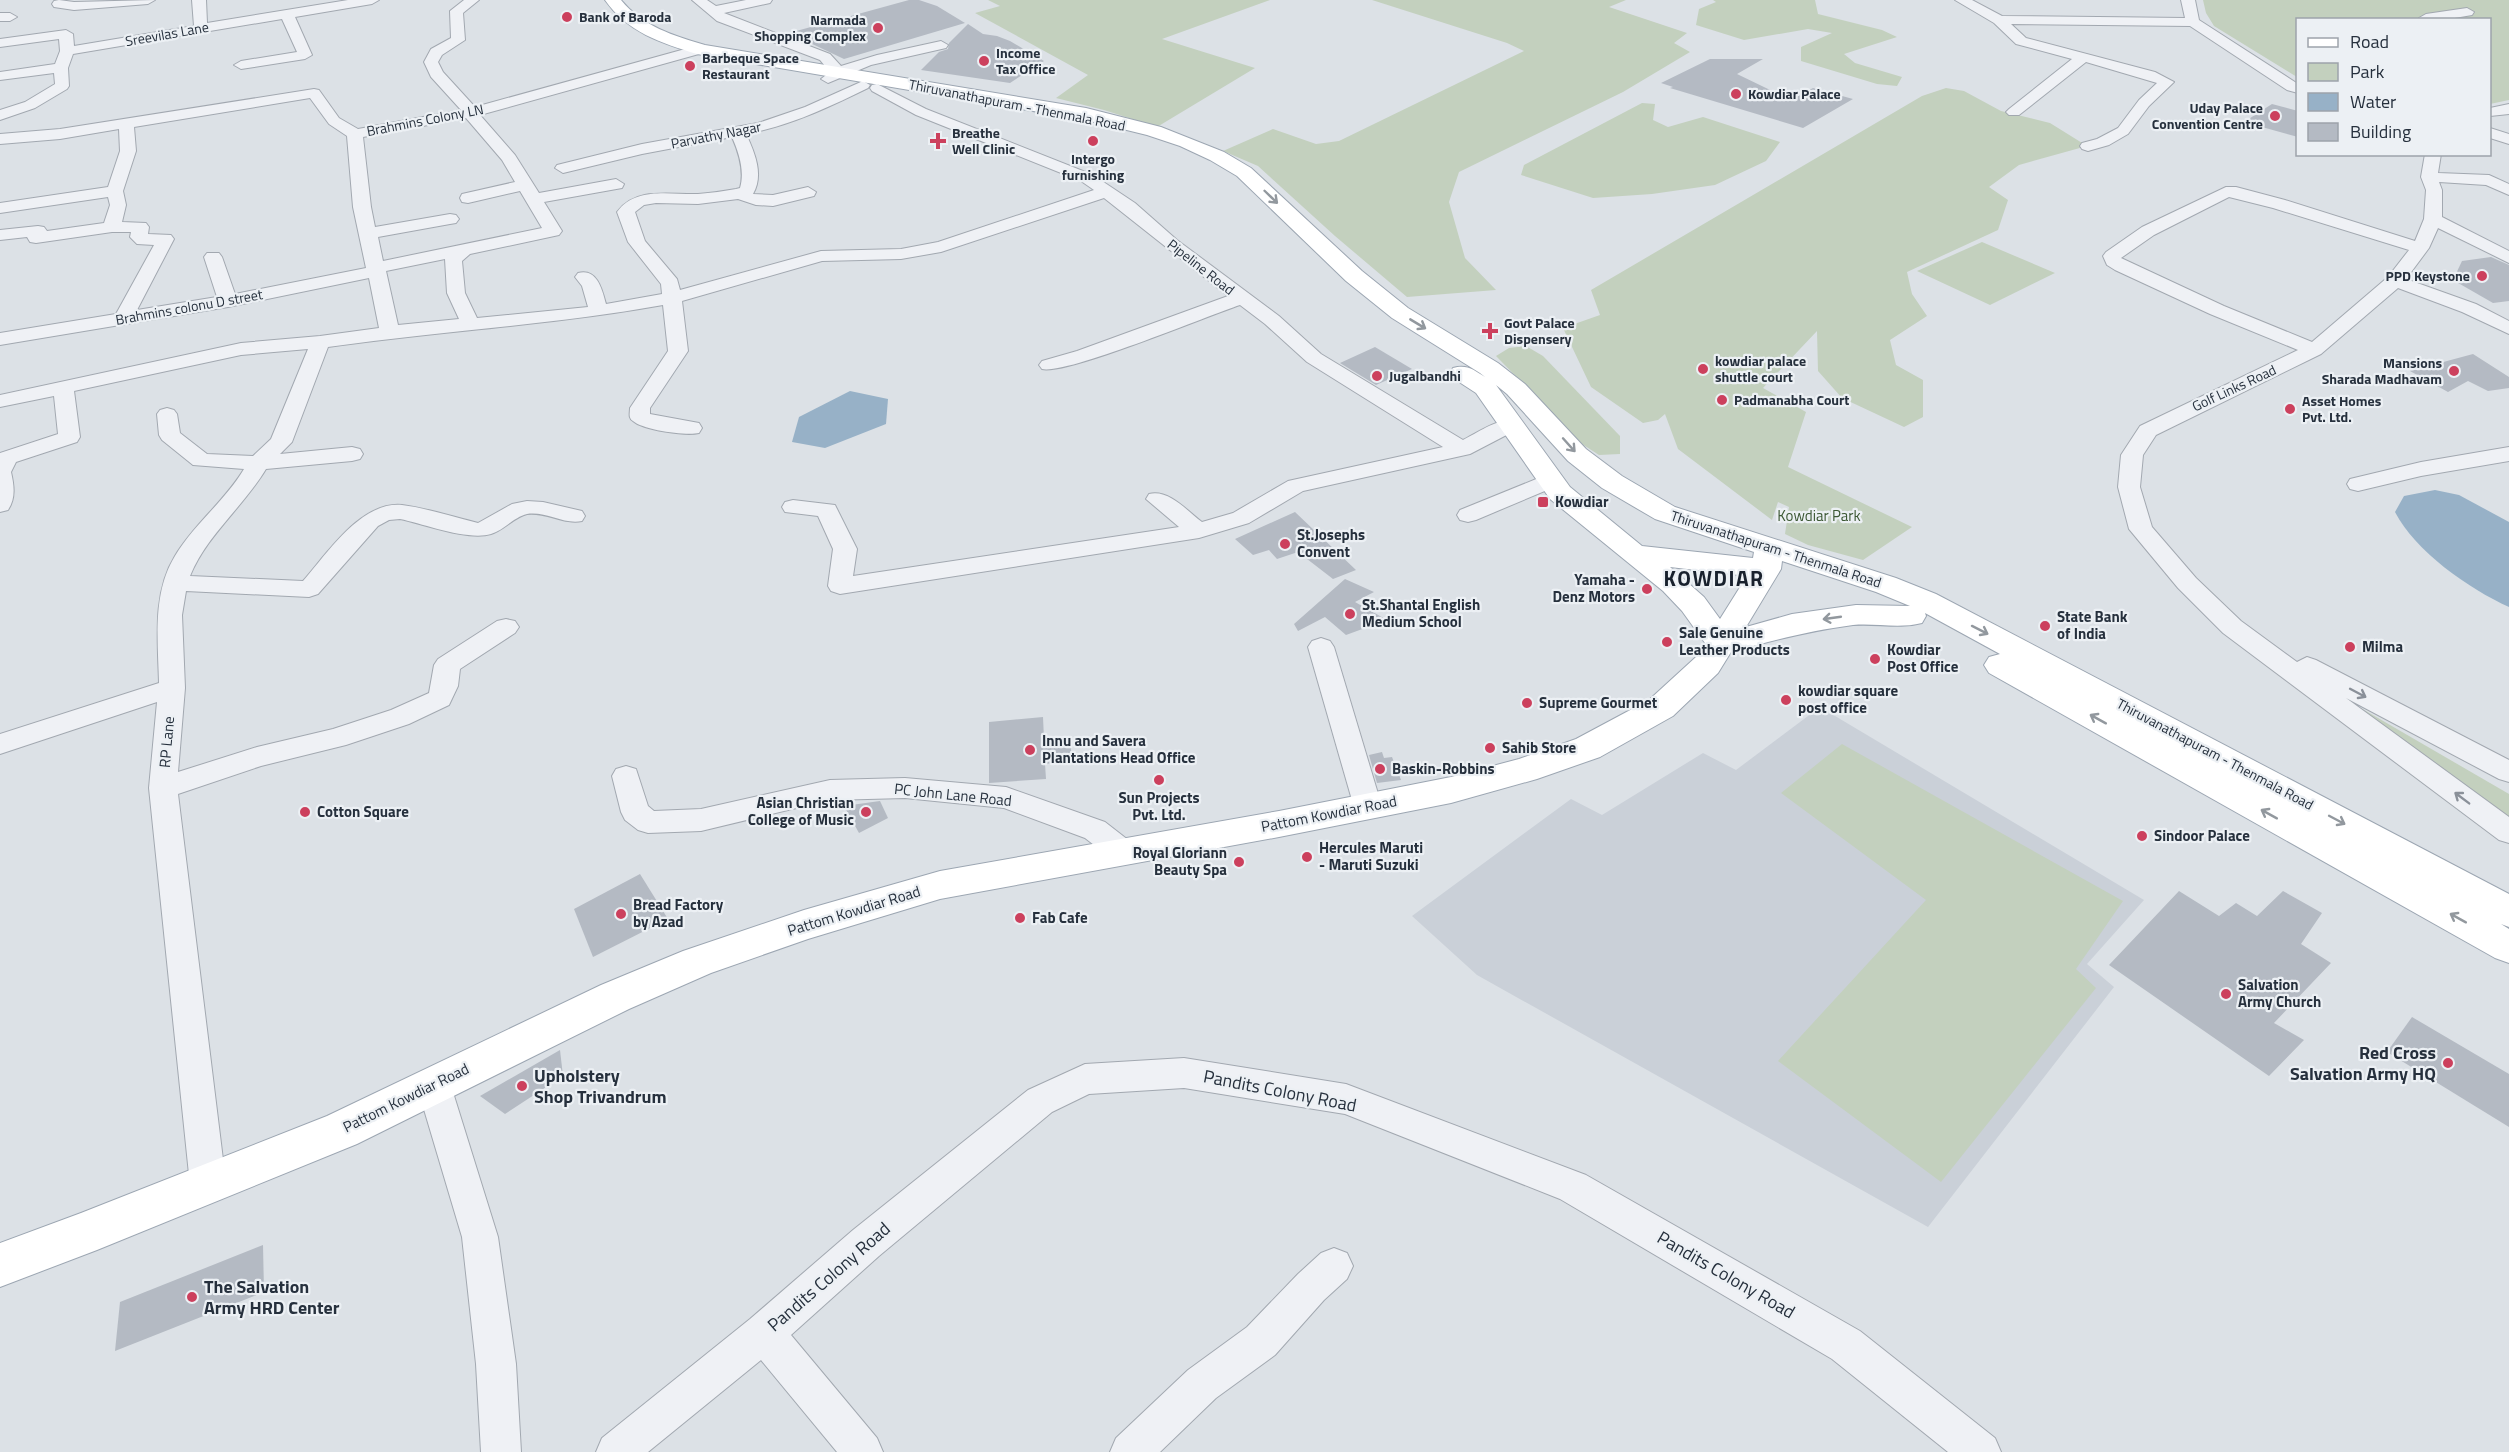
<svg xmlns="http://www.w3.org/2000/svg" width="2509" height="1452" viewBox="0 0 2509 1452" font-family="'Titillium Web',sans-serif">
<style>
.built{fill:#cad0d8}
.green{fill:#c3d0be}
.water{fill:#97b1c7}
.building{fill:#b4bac3}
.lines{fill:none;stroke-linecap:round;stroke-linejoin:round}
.minor-casing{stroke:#a2a8b0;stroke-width:2}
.major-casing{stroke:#9ca6b2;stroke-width:2}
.minor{fill:#eff1f5;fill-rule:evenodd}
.major{fill:#fff;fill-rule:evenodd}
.oneway{stroke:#92989e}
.oneway2{stroke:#8a9099}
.poi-dot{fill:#cc405d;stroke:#ecf0f4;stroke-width:2}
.labels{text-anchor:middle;stroke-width:4.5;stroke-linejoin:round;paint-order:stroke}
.far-poi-label{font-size:14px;font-weight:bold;fill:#26303d;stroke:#ecf0f4;text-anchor:start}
.far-street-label{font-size:14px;fill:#26303d;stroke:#ecf0f4}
.poi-label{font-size:15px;font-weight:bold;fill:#26303d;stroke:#ecf0f4;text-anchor:start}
.park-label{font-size:15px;fill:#3c5834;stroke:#ecf0f4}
.street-label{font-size:15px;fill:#26303d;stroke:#ecf0f4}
.near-poi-label{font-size:18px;font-weight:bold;fill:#26303d;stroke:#ecf0f4;text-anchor:start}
.near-street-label{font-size:18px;fill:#26303d;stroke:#ecf0f4}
.district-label{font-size:21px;font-weight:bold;letter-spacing:1.5px;fill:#19212d;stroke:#ecf0f4}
</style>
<rect width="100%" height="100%" fill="#dce1e6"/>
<polygon class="built" points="1820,707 2144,900 2087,964 2114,987 1928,1227 1477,975 1412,916 1571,799 1602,815 1703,753 1736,770"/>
<g class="green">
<polygon points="988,0 1270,0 1162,39 1255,68 1157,127 1104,110 1056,98 1088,75 975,13 1000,6"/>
<polygon points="1372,0 1626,0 1609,7 1687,33 1674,43 1690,52 1623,92 1459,172 1449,202 1465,258 1496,290 1407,297 1335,236 1258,166 1223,151 1273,129 1316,144 1339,141 1524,51 1507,43"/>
<polygon points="1713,0 1815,0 1818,14 1882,30 1897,37 1844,54 1855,63 1902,77 1897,86 1877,84 1801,61 1801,47 1832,33 1808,29 1744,40 1696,25 1699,9 1716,2"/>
<polygon points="2203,0 2509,0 2509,100 2490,104 2490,20 2298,20 2297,77 2214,26 2206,13"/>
<polygon points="1946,88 1964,91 2001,111 2050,123 2087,146 2019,165 1989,187 2008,200 1998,230 1907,272 1912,294 1927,316 1890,340 1896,365 1923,380 1923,417 1904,427 1842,398 1818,371 1817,331 1763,388 1806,412 1788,467 1912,527 1863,560 1808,545 1785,534 1789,507 1778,502 1772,520 1678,449 1665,414 1658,420 1643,423 1591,387 1563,328 1600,315 1591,290 1922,96"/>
<polygon points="1642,103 1655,104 1653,120 1668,127 1703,117 1780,142 1766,161 1715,185 1652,194 1593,198 1521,175 1524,165"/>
<polygon points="1982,242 2055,273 1990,305 1917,271"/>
<polygon points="1526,346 1543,356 1620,436 1620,454 1599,455 1582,444 1496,356 1509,348"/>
<polygon points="2328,689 2509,794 2509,821"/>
<polygon points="1842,744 2123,901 2076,969 2096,988 1941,1182 1778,1061 1926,900 1781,793"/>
</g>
<g class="water">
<polygon points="850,391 888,399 886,424 825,448 792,442 799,417"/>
<path d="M2435,490L2459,495L2509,522V607C2469,589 2415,551 2395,512L2404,496Z"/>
</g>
<g class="building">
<polygon points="909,0 919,0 937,6 965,23 844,59 789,33"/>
<polygon points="968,24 983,34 997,36 1010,41 1044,61 1010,83 921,70 939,52 948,49 949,43"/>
<polygon points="1710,59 1763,59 1737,74 1791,100 1813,88 1853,99 1803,128 1670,88 1673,87 1661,83"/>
<polygon points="2272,104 2298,111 2298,137 2244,122"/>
<polygon points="2491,257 2509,265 2509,301 2493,303 2453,280 2462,261"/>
<polygon points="1375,347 1412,369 1376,385 1340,363"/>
<polygon points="2473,354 2509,377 2509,388 2488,391 2468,381 2448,392 2410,371"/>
<polygon points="1295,512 1356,570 1333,579 1298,552 1277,559 1269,550 1253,555 1235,539"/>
<polygon points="1345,579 1374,592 1355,602 1387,620 1346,635 1325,617 1298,631 1294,624"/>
<polygon points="1043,717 1044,739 1070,737 1072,761 1045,764 1046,779 989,783 989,722"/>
<polygon points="1382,752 1384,758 1392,757 1401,780 1377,783 1369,755"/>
<polygon points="880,801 888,818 859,833 844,806"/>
<polygon points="640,874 668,919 593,957 574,909"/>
<polygon points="2179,891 2219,916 2236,903 2257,916 2283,891 2322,913 2301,944 2331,963 2274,1023 2304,1040 2269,1076 2109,965"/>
<polygon points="2412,1017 2509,1074 2509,1127 2387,1052"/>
<polygon points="560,1050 563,1076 505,1114 480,1096"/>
<polygon points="263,1245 264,1292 115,1351 120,1302"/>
</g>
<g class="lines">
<defs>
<g id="minor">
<polygon points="59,0 74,2 155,0 148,4 74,10 54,7 52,4 54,1"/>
<polygon points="192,0 206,0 207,23 348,0 379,0 372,4 295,17 312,55 305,59 241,69 234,65 241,61 297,52 282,19 73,54 68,68 69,86 67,89 35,108 0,120 0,110 25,102 55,84 54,73 0,80 0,72 55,64 60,51 59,39 0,47 0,39 66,30 73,34 74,46 194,26"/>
<path d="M464,0H479L463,13L465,40L442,55L438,62L443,72L475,107L696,46L701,45L708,49L706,52L480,115L515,155L539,193L616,179L624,184L622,188L544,202L562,231L559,235L470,254L462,261L465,293L477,318L588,307L582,286L575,277L578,273C597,268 602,289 606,304L662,294L661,284L628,242L617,212C636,186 670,195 698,194C711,193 724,191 736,189L740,188C745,171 739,153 732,137L642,154L563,173L555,168L557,165L642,144L758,123L805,107L863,81L870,85L868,88C829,107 790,126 746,134C755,153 764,175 753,194L773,195L808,187L816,192L814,196L773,206L756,205L738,199L698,204L656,203L644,205L635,212L645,241L677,279L680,290L821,251L901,249L938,242L1094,190L1081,181L916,115L872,91L870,88L872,85L877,84L926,109L1093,175L1135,203L1177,240L1279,316L1321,354L1463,440C1479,432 1501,416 1518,421L1522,425L1518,429L1470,454L1303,491L1249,523L1199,538L840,594L831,591L828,586L833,549L818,516L785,512L782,507L785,502L793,500L835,505L857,549L853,576L1179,527L1146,499L1149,494C1169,489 1187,511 1202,522L1233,513L1288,481L1443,447L1307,362L1265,324L1240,305C1207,316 1066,375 1042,369L1039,365L1042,361L1077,351L1228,296L1104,198L941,252L901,259L822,261L682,301L688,351L650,408V414L699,423L702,428L699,433C686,436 643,430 633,421C628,418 630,413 630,408L668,351L663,305C552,325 440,331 328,347L292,442L280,454L352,447L360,449L363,454L360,459L352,461L266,469C244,506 206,536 190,576L303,581C327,554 361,501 402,505C427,508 453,517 478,523L512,504L527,501L543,502L582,511L585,516L582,521C564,525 546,511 527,514C514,517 504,530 491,534C468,541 424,524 400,519L389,520L378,526L318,594L309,597L186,591L182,615L185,688L178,772L257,747L333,729L391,710L429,693L434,665L438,659L497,621L506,619L515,621L519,627L515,633L460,669L458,686L449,705L409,724L346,745L261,766L178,794L226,1184L221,1196L208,1201L195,1196L190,1184L149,788L157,702L0,754V734L159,683C158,641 152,593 175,556C194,524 225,501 244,469L193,465L162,440L159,435L157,414L160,410L167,408L174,410L177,414L180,433L207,454L253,456L271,439L308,349L241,355L74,391L80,437L77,442L16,462L11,472C14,485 16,498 8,510L0,512V453L58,434L54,396L0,407V395L241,343L320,336L379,328L369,278L228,307L0,345V333L116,314L154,245L137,244L130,237L131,232H112L36,243L30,242L27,237L0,240V230L38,226L44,227L47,231L104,223L110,205L108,197L0,213V203L108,187L120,151L119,129L60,139L0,144V134L60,129L314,89L319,90L339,118L358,129L461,110L431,77L424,62L431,49L451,38L450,11ZM310,98L329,124L347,136L353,207L366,268L235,294L222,257L219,253H207L204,257L217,297L137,310L174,239L171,235L148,234L149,227L146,223L122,222L126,205L123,191L136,151L134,127ZM466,118L502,160L515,182L462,194L460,198L462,202L468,203L520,191L542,228L383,261L378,237L450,224L456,223L459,219L456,215L450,214L375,227L371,207L363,137ZM445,259L447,293L459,319L398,325L386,271Z"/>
<polygon points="692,0 707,0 716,6 746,0 772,0 770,3 724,13 830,54 841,66 877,55 941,41 948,45 946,48 871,65 828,83 821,79 830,72 820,60 717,21"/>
<polygon points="1955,0 1972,0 2002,16 2185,18 2181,0 2195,0 2199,20 2298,84 2298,93 2287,90 2190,26 2011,24 2026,38 2155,72 2174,82 2149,106 2128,134 2109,145 2088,151 2082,149 2080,146 2082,143 2097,139 2118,128 2139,100 2157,83 2086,62 2019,115 2009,115 2006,112 2009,109 2072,59 2016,44 1994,23"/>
<polygon points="2467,8 2474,12 2472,15 2443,20 2419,18 2426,14"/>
<polygon points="0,13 10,13 17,17 10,21 0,21"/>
<polygon points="2509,104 2509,114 2490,116 2490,108"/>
<polygon points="2490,128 2509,134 2509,144 2490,138"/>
<path d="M2425,154H2441L2438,173L2489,175L2509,184V195L2486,185L2439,182L2442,190V217L2509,251V263L2438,228L2429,248L2406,279L2476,304L2509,321V334L2462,312L2398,288L2321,354L2156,435L2143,455L2140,487L2152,527L2196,578L2241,621L2297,662L2307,657L2316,660L2509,760V782L2499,779L2346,698L2509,817V843L2499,840L2223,633L2178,588L2129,529L2118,487L2121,455L2140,426L2298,350L2210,314L2115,270L2107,265L2103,256L2106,252L2142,227L2226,187H2236L2285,200L2415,241L2424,219L2426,190L2421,177ZM2229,197L2273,208L2409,250L2388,277L2312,342L2224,306L2121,258L2154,235Z"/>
<polygon points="2509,447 2509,461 2421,476 2358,491 2350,489 2347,484 2350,479 2421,462"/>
<polygon points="1551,473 1559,475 1562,480 1559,485 1476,520 1468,522 1460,520 1457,515 1460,510"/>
<polygon points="1321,638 1330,641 1334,647 1382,807 1378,815 1368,818 1358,815 1354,807 1308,647 1312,641"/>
<polygon points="626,766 636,769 648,806 654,811 701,809 830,780 905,778 1006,787 1105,822 1132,843 1137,851 1132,859 1122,862 1112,859 1085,838 1004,808 905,798 830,800 701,831 648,833 638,830 625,820 621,812 612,776 616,769"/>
<polygon points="1184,1058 1346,1084 1586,1175 1860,1331 1995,1438 2001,1452 1948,1452 1832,1359 1560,1199 1345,1114 1184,1088 1089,1094 1052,1112 879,1256 791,1335 877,1438 883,1452 837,1452 761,1360 648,1452 596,1452 602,1438 750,1319 853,1230 1028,1090 1085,1064"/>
<polygon points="434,1071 446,1075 451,1086 498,1237 516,1364 521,1452 481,1452 476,1364 462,1237 417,1086 422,1075"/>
<polygon points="1334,1248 1347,1253 1353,1266 1347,1279 1324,1300 1275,1355 1216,1398 1160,1452 1110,1452 1116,1438 1188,1370 1247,1327 1298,1274 1321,1253"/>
</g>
<path id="major" d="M605,0H621C642,26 674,36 705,45L1086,108L1161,127L1224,152L1251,168L1362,271L1408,308L1498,363L1525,384L1586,449L1622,476L1675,507L1896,578L1936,594L2509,894V927L2501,924L2509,929V963L2495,958L1989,673L1984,665L1989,657L2000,654L1925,613L1926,616L1922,623C1899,629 1876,623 1853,625C1809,631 1773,640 1731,652L1718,673L1673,716L1600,757L1537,779L1451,803L1279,837L940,899L808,939L711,973L629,1009L357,1144L97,1250L0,1287V1243L81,1213L327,1116L601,985L683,951L804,910L940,871L1279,811L1451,777L1519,759L1576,739L1649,700L1696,657L1705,643L1682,611L1663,591L1550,499L1476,393L1453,378L1450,373L1453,368C1467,364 1474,370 1485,377L1480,373L1392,318L1346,281L1237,176L1210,160L1180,146L1147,135L1086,120L697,54C661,43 627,32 605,0ZM1496,385L1507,394L1568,461L1602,488L1655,519L1754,552L1753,558L1642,546L1570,487ZM1782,561L1876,592L1910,606L1856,605L1792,614L1746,627L1781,569ZM1670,567L1747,576L1720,619L1704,597Z"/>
</defs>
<use href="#minor" class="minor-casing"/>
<use href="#major" class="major-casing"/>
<use href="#minor" class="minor"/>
<use href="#major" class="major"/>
</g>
<defs><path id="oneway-shaft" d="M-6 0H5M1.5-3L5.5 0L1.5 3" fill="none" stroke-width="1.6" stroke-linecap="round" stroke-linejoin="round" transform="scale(1.5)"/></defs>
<g class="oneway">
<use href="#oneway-shaft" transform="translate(1271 197) rotate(44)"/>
<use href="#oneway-shaft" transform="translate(1418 324) rotate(31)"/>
<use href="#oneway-shaft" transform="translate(1569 445) rotate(48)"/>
<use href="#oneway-shaft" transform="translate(1832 618) rotate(172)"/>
<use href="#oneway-shaft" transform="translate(1980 630) rotate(27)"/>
<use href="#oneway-shaft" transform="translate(2098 719) rotate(-151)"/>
<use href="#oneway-shaft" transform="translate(2269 814) rotate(-151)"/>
<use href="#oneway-shaft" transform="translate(2337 820) rotate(28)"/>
<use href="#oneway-shaft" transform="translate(2458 918) rotate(-151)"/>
</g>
<g class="oneway2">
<use href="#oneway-shaft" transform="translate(2358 693) rotate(28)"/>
<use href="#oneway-shaft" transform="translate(2462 798) rotate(-143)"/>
</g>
<g class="poi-dot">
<circle cx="567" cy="17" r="6"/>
<circle cx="878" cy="28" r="6"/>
<circle cx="984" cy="61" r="6"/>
<circle cx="690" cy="66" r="6"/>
<circle cx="1736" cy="94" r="6"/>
<circle cx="2275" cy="116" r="6"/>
<path d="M935 132h6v6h6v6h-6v6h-6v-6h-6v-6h6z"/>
<circle cx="1093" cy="141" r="6"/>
<circle cx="2482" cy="276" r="6"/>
<path d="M1487 322h6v6h6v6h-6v6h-6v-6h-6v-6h6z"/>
<circle cx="1703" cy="369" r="6"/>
<circle cx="2454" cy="371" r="6"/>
<circle cx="1377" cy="376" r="6"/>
<circle cx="1722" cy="400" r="6"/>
<circle cx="2290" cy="409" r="6"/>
<rect x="1537" y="496" width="12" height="12" rx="3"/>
<circle cx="1285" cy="544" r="6"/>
<circle cx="1647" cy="589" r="6"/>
<circle cx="1350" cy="614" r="6"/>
<circle cx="2045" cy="626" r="6"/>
<circle cx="1667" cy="642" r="6"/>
<circle cx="2350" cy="647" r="6"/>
<circle cx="1875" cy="659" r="6"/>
<circle cx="1786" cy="700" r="6"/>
<circle cx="1527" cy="703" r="6"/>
<circle cx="1490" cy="748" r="6"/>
<circle cx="1030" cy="750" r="6"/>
<circle cx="1380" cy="769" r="6"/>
<circle cx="1159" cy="780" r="6"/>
<circle cx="305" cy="812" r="6"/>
<circle cx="866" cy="812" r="6"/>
<circle cx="2142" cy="836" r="6"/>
<circle cx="1307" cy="857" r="6"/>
<circle cx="1239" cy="862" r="6"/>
<circle cx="621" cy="914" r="6"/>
<circle cx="1020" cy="918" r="6"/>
<circle cx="2226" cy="994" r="6"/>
<circle cx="2448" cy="1063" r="6"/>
<circle cx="522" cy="1086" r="6"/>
<circle cx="192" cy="1297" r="6"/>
</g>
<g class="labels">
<g class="far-poi-label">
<text x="579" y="22">Bank of Baroda</text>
<text x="866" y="25" text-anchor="end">Narmada<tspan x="866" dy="16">Shopping Complex</tspan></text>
<text x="996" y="58">Income<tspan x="996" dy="16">Tax Office</tspan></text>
<text x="702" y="63">Barbeque Space<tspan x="702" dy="16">Restaurant</tspan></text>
<text x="1748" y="99">Kowdiar Palace</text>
<text x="2263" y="113" text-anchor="end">Uday Palace<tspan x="2263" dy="16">Convention Centre</tspan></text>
<text x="952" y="138">Breathe<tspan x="952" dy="16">Well Clinic</tspan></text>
<text x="1093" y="164" text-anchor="middle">Intergo<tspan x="1093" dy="16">furnishing</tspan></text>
<text x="2470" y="281" text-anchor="end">PPD Keystone</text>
<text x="1504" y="328">Govt Palace<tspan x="1504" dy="16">Dispensery</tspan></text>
<text x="1715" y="366">kowdiar palace<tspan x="1715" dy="16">shuttle court</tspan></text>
<text x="2442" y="368" text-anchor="end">Mansions<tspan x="2442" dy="16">Sharada Madhavam</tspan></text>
<text x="1389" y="381">Jugalbandhi</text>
<text x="1734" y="405">Padmanabha Court</text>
<text x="2302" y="406">Asset Homes<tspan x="2302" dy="16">Pvt. Ltd.</tspan></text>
</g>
<g class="far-street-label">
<text transform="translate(167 34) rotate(-10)" y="5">Sreevilas Lane</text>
<text transform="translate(1017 105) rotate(11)" y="5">Thiruvanathapuram - Thenmala Road</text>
<text transform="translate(425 120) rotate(-11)" y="5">Brahmins Colony LN</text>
<text transform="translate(716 135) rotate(-11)" y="5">Parvathy Nagar</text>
<text transform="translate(1201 267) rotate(38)" y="5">Pipeline Road</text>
<text transform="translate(189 307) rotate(-10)" y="5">Brahmins colonu D street</text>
<text transform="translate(2234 388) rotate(-25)" y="5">Golf Links Road</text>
<text transform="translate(1776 549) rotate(18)" y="5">Thiruvanathapuram - Thenmala Road</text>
<text transform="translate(2215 754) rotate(28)" y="5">Thiruvanathapuram - Thenmala Road</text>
</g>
<g class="poi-label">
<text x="1555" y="507">Kowdiar</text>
<text x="1297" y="540">St.Josephs<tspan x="1297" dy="17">Convent</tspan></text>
<text x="1635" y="585" text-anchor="end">Yamaha -<tspan x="1635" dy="17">Denz Motors</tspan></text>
<text x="1362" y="610">St.Shantal English<tspan x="1362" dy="17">Medium School</tspan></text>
<text x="2057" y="622">State Bank<tspan x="2057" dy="17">of India</tspan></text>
<text x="1679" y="638">Sale Genuine<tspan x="1679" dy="17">Leather Products</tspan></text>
<text x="2362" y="652">Milma</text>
<text x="1887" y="655">Kowdiar<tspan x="1887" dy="17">Post Office</tspan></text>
<text x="1798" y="696">kowdiar square<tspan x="1798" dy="17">post office</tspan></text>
<text x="1539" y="708">Supreme Gourmet</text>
<text x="1042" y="746">Innu and Savera<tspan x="1042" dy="17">Plantations Head Office</tspan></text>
<text x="1502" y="753">Sahib Store</text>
<text x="1392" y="774">Baskin-Robbins</text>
<text x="1159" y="803" text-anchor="middle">Sun Projects<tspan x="1159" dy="17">Pvt. Ltd.</tspan></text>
<text x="854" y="808" text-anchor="end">Asian Christian<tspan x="854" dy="17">College of Music</tspan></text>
<text x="317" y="817">Cotton Square</text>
<text x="2154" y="841">Sindoor Palace</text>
<text x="1319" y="853">Hercules Maruti<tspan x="1319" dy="17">- Maruti Suzuki</tspan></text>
<text x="1227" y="858" text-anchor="end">Royal Gloriann<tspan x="1227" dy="17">Beauty Spa</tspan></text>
<text x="633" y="910">Bread Factory<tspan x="633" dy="17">by Azad</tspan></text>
<text x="1032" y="923">Fab Cafe</text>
<text x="2238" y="990">Salvation<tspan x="2238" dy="17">Army Church</tspan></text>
</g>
<g class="park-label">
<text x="1819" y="521">Kowdiar Park</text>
</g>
<g class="street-label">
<text transform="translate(167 742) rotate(-85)" y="5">RP Lane</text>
<text transform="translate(953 795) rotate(6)" y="5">PC John Lane Road</text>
<text transform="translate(1329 814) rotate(-11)" y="5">Pattom Kowdiar Road</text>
<text transform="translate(854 911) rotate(-17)" y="5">Pattom Kowdiar Road</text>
<text transform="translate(406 1098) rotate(-26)" y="5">Pattom Kowdiar Road</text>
</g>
<g class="near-poi-label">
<text x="2436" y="1059" text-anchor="end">Red Cross<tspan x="2436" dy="21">Salvation Army HQ</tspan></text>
<text x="534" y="1082">Upholstery<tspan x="534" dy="21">Shop Trivandrum</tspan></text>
<text x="204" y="1293">The Salvation<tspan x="204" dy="21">Army HRD Center</tspan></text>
</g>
<g class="near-street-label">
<text transform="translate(1280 1091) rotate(11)" y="6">Pandits Colony Road</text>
<text transform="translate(1726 1275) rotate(30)" y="6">Pandits Colony Road</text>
<text transform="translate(829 1277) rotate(-41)" y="6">Pandits Colony Road</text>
</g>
<g class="district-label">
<text x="1714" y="586">KOWDIAR</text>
</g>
</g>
<rect x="2296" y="18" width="195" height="138" fill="#ecf0f4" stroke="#9da3ab" stroke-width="1.5"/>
<rect x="2308" y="38" width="30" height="9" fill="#ffffff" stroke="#9da3ab" stroke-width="1.5"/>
<text x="2350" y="48" font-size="18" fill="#26303d">Road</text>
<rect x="2308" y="63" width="30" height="18" fill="#c3d0be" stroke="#9da3ab" stroke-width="1.5"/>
<text x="2350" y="78" font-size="18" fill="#26303d">Park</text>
<rect x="2308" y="93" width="30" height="18" fill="#97b1c7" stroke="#9da3ab" stroke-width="1.5"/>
<text x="2350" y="108" font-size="18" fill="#26303d">Water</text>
<rect x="2308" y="123" width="30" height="18" fill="#b4bac3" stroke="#9da3ab" stroke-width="1.5"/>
<text x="2350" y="138" font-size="18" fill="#26303d">Building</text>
</svg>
